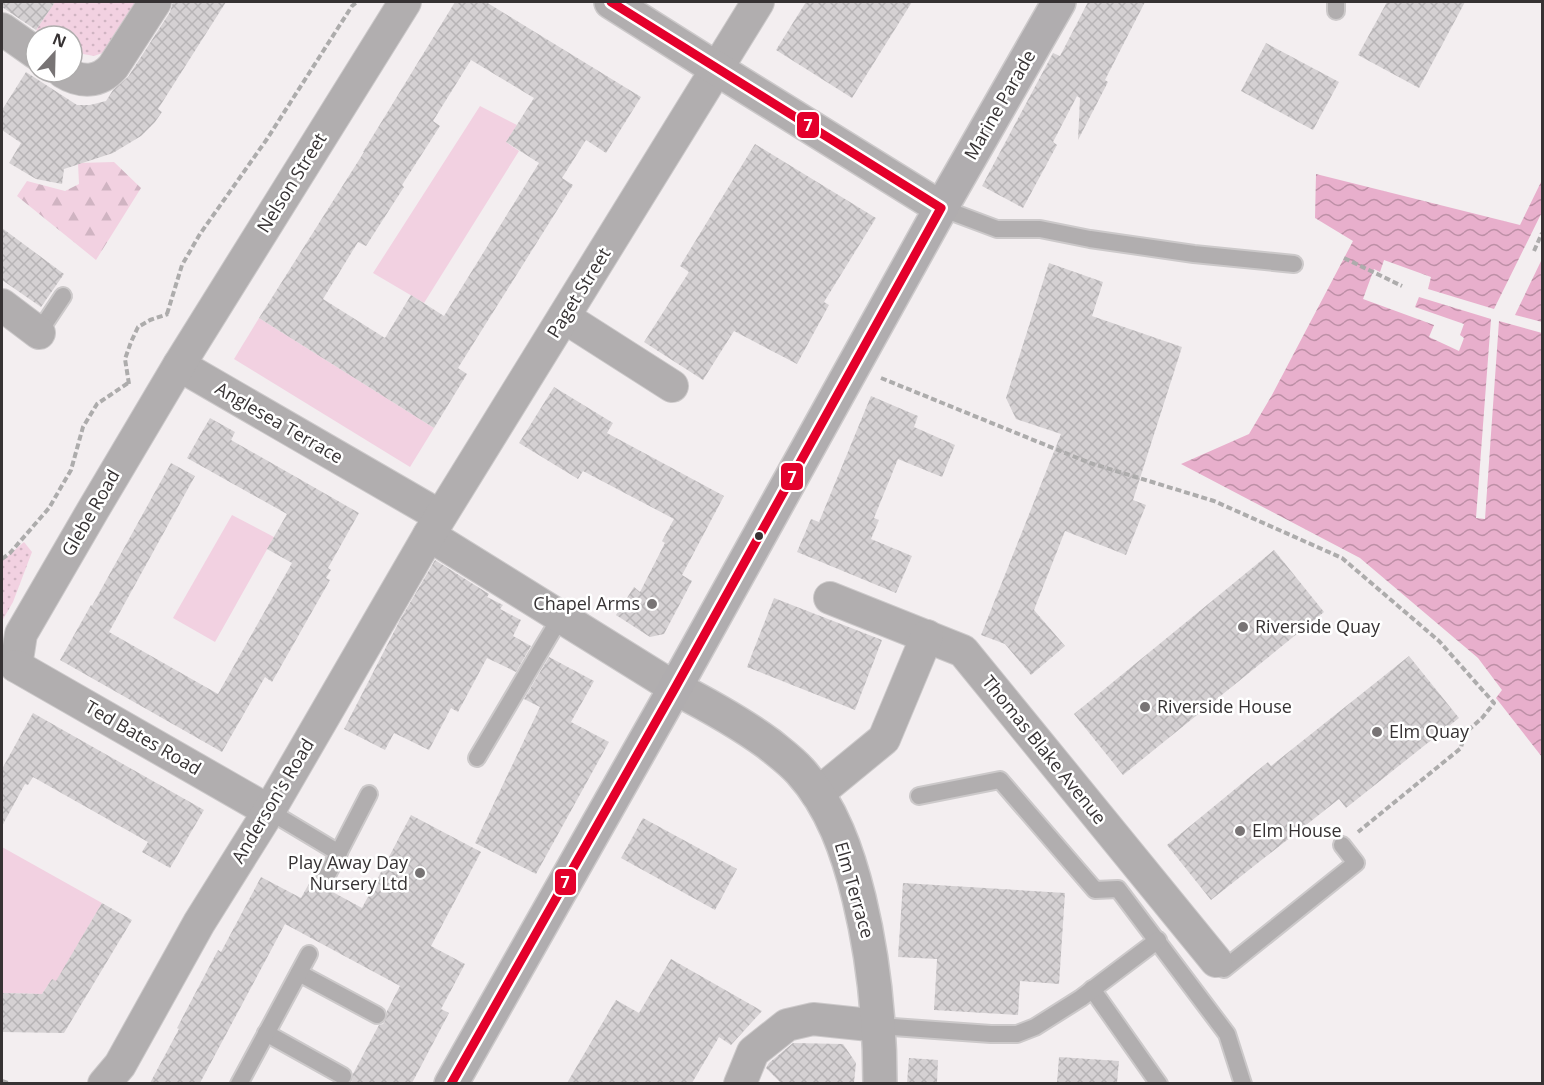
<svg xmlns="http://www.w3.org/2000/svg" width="1544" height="1085" viewBox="0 0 1544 1085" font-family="'Open Sans',sans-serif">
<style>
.green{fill:#f2d1e1}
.forest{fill:url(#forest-firs)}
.park{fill:url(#park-dots)}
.water{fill:url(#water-waves)}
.pier{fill:#f3eef0}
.building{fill:url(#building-cross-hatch);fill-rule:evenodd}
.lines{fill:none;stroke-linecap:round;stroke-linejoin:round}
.service-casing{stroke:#ccc9ca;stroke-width:20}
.minor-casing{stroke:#ccc9ca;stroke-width:34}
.tertiary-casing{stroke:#ccc9ca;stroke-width:36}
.secondary-casing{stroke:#ccc9ca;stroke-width:36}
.path{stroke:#adacac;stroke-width:4;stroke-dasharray:6 3;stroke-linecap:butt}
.service{stroke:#b1aeaf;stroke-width:16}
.minor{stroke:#b1aeaf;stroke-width:32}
.tertiary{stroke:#b1aeaf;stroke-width:33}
.secondary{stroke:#b0adaf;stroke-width:33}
.bus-1-casing{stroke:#fff;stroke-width:14}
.bus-1{stroke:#e4002b;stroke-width:9}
.bus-dot{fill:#363233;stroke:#fff;stroke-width:2}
.poi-dot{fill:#787475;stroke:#fff;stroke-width:2}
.labels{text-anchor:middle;stroke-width:5;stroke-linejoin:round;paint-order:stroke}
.street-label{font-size:18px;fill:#363233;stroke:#fff}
.poi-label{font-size:18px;fill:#363233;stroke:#fff;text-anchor:start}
.line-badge{stroke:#fff;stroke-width:2}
.badge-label{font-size:16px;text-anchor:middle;font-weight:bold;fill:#fff}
</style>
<defs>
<pattern id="forest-firs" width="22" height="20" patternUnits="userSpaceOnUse" patternTransform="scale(1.5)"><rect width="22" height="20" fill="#f2d1e1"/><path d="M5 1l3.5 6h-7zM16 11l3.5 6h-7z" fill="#d0b4c2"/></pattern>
<pattern id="park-dots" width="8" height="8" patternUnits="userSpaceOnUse" patternTransform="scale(1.5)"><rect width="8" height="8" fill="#f2d1e1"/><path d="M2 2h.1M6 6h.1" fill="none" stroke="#d0b4c2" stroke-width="1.8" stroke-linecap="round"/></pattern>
<pattern id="water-waves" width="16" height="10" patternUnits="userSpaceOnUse" patternTransform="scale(1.5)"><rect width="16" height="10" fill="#e8afcc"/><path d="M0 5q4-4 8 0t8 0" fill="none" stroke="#bd8fa6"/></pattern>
<pattern id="building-cross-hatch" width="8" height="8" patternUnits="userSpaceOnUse" patternTransform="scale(1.5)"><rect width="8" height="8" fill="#d5d1d3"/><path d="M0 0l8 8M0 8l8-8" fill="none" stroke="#b7b4b6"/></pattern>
</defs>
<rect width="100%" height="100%" fill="#f3eef0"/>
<g class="green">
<polygon points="480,106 517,125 506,142 519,151 424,303 373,273"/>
<polygon points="259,318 434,428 410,467 234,359"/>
<polygon points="232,515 274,537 215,642 173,618"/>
<polygon points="2,847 102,903 56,982 52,979 42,994 2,993"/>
</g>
<polygon class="forest" points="114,162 141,188 96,260 17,196 27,181 65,191 79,184 78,163"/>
<g class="park">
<polygon points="55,2 143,2 111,50 94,56 72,52 72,36 46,36 36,30"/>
<polygon points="24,542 32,552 13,602 2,621 2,561"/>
</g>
<polygon class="water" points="1316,174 1520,225 1542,180 1542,757 1496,698 1502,690 1478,658 1360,558 1181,464 1249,434 1272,395 1353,241 1315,218"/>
<polygon class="pier" points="1542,212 1542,259 1515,315 1542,322 1542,333 1499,321 1485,519 1476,518 1491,319 1419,297 1415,307 1464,324 1460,335 1464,338 1459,351 1429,337 1434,325 1363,299 1374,269 1380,272 1384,260 1431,277 1428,289 1494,309"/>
<g class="building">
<polygon points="2,2 55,2 36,30 2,7"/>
<polygon points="173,2 226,2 158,109 162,112 155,122 141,136 113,153 64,169 62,184 36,179 9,163 21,143 2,130 2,110 26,72 77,105 90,105 106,101 113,90 128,77 170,12"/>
<path d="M455,2H486L641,97L606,153L586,140L562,178L573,185L458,368L467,374L434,428L259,318L364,152H363ZM471,60L534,98L506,142L539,163L444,316L411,295L385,338L323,299L358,242L366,246L404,187L402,185L440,126L433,121Z"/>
<polygon points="806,2 912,2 852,98 776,50"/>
<polygon points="1088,2 1145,2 1105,80 1108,82 1078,140 1080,98 1077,96 1053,142 1057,145 1023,208 982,186 1053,53 1060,56"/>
<polygon points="1387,2 1465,2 1419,88 1358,55"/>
<polygon points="1266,43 1339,82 1313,130 1241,91"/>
<polygon points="755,144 876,218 824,302 829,305 797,364 734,331 703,380 644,342 689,272 680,266"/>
<polygon points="2,228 64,274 41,307 2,280"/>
<polygon points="1049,263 1103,282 1092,316 1182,347 1133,500 1146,505 1126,555 1065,531 1034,610 1065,646 1031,675 1005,644 981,635 1061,434 1016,419 1006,398"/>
<polygon points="554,387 613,423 607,433 724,496 682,575 692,581 664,634 650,637 616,615 634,587 640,592 665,543 662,541 674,519 583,471 578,479 519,443"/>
<polygon points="871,396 918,416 914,427 955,445 942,477 898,459 874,518 879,520 871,539 912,556 896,593 797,552 811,519 819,522"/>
<polygon points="210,418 235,432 231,440 359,513 328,568 331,570 326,578 330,580 272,682 265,677 222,752 60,660 91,605 92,606 171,463 195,476 109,632 218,694 292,563 267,549 287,514 187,458"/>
<polygon points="1274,550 1324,612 1123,775 1074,714"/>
<polygon points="435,560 489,594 487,597 503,605 500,609 521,620 513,636 531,646 516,672 487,658 458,712 451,708 429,750 394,733 385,750 344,729 400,620"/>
<polygon points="774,598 882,640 855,710 747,667"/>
<polygon points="1409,656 1459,718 1346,808 1339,799 1211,900 1167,845 1268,762 1271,766"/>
<polygon points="549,657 594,681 571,722 609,742 536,874 475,843 540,707 524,699"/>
<polygon points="33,713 204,810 170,868 142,852 148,842 33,777 28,785 25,784 2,826 2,769"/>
<polygon points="411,815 481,852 431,946 465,964 441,1009 449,1013 412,1083 350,1083 352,1081 353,1074 379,1025 383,1024 386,1019 387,1011 400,986 285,924 200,1083 150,1083 179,1029 177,1028 218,950 221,952 261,877 301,898 311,880 314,882 315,886 319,890 324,891 329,890 362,908"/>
<polygon points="643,818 737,869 715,910 621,858"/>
<polygon points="903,883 1065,893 1059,984 1020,981 1018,1015 934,1010 937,959 898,957"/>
<polygon points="102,903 132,920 64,1033 2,1032 2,993 42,994 52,979 56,981"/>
<polygon points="671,959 762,1011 731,1045 719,1037 692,1083 567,1083 616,1000 639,1013"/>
<polygon points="793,1043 843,1044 856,1063 854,1083 781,1083 766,1068 769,1063"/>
<polygon points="1059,1057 1119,1061 1117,1083 1057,1083"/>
<polygon points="909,1058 938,1060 937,1083 907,1083"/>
</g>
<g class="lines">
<defs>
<g id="service">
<polyline points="1336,11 1336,2"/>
<polyline points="941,208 997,229 1040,229 1090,239 1194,254 1294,264"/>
<polyline points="35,338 63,296"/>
<polyline points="477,758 560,618"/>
<polyline points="919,796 1000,780 1095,890 1118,889 1227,1034 1243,1084"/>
<polyline points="269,811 339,853"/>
<polyline points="324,881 369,794"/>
<polyline points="1217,961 1224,969 1356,863 1342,845"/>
<polyline points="299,973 377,1015"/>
<polyline points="1092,989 1159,1084"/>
<polyline points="879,1026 991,1034 1017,1034 1035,1027 1081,998 1158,940"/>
<polyline points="266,1033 343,1076"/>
<polyline points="239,1084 309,954"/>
</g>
<g id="minor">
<polyline points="2,29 36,53"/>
<path d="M63,72C81,83 99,83 113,67L155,2"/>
<polyline points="2,305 39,333"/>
<polyline points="564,317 672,386"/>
<polyline points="179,365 440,516"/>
<polyline points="429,535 675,688"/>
<polyline points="830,598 963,651 1216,961"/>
<polyline points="16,666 21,634 93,510 179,365 405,2"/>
<polyline points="16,666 269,811"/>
<polyline points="817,794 884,739 927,636"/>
<polyline points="104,1084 120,1065 199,923 269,811 429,535 758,2"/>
<polyline points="740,1084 753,1052 787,1025 813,1019 879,1026"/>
</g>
<g id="tertiary">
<polyline points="611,2 717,69 941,208"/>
<path d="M675,688C708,705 739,722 769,744C780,753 791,761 800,771C832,806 848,853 859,898C874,960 880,1020 880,1084"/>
</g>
<polyline id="secondary" points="451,1084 675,688 941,208 1059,2"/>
</defs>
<use href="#service" class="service-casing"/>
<use href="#minor" class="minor-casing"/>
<use href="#tertiary" class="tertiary-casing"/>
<use href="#secondary" class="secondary-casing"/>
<g class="path">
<polyline points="1534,251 1542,233"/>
<polyline points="1344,258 1402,286"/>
<polyline points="167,314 182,265 200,234 267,139 352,6 357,2"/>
<polyline points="881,378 1090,463 1214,501 1342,558 1439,641 1494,703 1482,718 1464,734 1461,748 1358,832"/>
<polyline points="129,384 125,359 131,342 138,327 150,320 168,314"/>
<polyline points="2,559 10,553 49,508 71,470 83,427 97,404 128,383"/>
<polyline points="2,1081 11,1084"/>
</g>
<use href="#service" class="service"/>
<use href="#minor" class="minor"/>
<use href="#tertiary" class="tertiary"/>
<use href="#secondary" class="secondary"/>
<defs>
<polyline id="bus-1" points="451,1084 675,688 941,208 611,2"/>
</defs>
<use href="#bus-1" class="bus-1-casing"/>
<use href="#bus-1" class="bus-1"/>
</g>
<circle class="bus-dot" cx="759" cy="536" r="5"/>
<g class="poi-dot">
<circle cx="652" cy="604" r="6"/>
<circle cx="1243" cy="627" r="6"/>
<circle cx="1145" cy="707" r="6"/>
<circle cx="1377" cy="732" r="6"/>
<circle cx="1240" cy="831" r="6"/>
<circle cx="420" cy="873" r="6"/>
</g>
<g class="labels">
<g class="street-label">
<text transform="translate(1000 105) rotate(-60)" y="6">Marine Parade</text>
<text transform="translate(292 183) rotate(-58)" y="6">Nelson Street</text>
<text transform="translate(579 293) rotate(-58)" y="6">Paget Street</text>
<text transform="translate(279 423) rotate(30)" y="6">Anglesea Terrace</text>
<text transform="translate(91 513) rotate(-60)" y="6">Glebe Road</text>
<text transform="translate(143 738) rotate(30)" y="6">Ted Bates Road</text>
<text transform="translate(1044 750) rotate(51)" y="6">Thomas Blake Avenue</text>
<text transform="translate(273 801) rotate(-59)" y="6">Anderson's Road</text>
<text transform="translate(854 890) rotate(74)" y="6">Elm Terrace</text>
</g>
<g class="poi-label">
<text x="640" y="610" text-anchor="end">Chapel Arms</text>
<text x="1255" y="633">Riverside Quay</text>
<text x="1157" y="713">Riverside House</text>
<text x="1389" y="738">Elm Quay</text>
<text x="1252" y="837">Elm House</text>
<text x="408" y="869" text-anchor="end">Play Away Day<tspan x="408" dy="21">Nursery Ltd</tspan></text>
</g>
</g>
<g class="line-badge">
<rect x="796" y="111" width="24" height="28" rx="6" fill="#e4002b"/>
<rect x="780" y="462" width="24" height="29" rx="6" fill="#e4002b"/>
<rect x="554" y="868" width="23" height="28" rx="6" fill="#e4002b"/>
</g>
<g class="badge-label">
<text x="808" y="131">7</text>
<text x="792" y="483">7</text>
<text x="565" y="888">7</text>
</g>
<rect width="1544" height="1085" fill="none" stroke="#363233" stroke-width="6"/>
<g transform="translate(54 54) rotate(22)"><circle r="28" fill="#ffffff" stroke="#afadad" stroke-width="1.5"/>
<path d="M0-4.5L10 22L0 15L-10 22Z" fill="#787475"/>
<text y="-9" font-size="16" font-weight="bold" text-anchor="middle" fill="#363233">N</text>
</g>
</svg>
